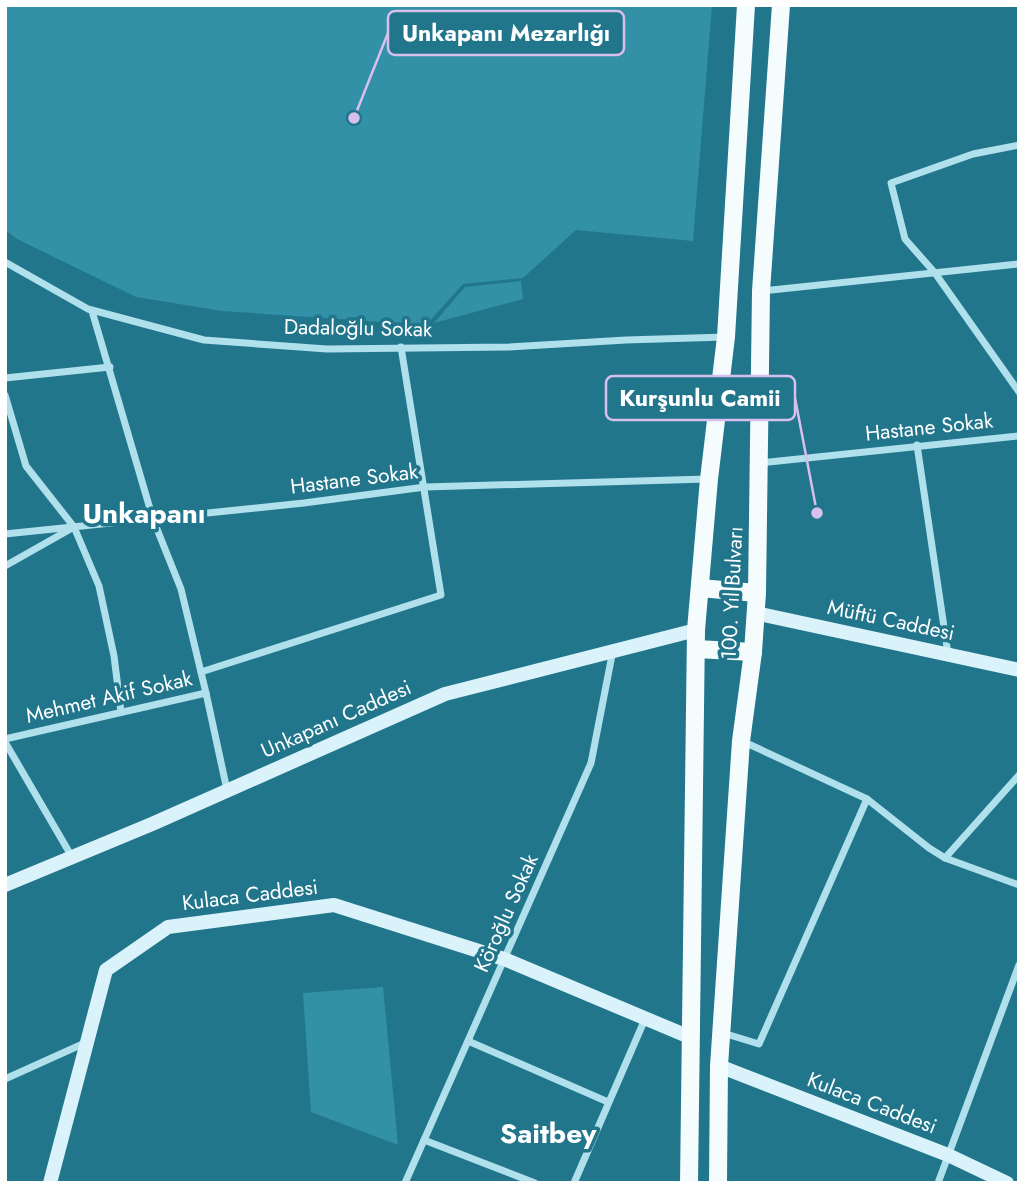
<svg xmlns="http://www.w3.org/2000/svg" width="1024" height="1188" viewBox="0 0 1024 1188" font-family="Jost,sans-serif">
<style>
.green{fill:#3290a7}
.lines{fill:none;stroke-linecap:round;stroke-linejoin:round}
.street{stroke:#afe0eb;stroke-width:7}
.secondary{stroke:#daf2f9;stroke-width:14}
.primary{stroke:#f4fcfe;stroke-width:18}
.labels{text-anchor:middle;stroke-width:7;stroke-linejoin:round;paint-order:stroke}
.street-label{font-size:21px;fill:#fff;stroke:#21768c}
.district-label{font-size:28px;font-weight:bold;fill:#fff;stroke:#21768c}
.leader{fill:none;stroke:#d7c0ec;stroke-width:2.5}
.callout-dot{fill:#d7c0ec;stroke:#21768c;stroke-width:2.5}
.callout{fill:#21768c;stroke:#d7c0ec;stroke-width:2.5}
.callout-label{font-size:23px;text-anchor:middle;font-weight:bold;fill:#fff}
</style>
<rect width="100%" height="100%" fill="#21768c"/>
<g class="green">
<polygon points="5,5 712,5 693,241 576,230 523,278 463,284 426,325 222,311 136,297 17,239 5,230"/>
<polygon points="521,281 523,299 434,323 465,287"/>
<polygon points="383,987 398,1145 311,1112 303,993"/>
</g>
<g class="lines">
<g class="street">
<polyline points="1019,145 973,154 891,183 905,239 935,273 1019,392"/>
<polyline points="5,262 88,309 204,340 327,349 509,347 626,340 726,337"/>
<polyline points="762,291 1019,264"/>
<polyline points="92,311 153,519 181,589 206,693"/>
<polyline points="5,378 110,367"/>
<polyline points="5,395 26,466 74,527"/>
<polyline points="917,445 948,654"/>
<polyline points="760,463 1019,436"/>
<polyline points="5,534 304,503 425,487 708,479"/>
<polyline points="5,566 74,527 99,586 114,656 121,712"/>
<polyline points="201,672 441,595 401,347"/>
<polyline points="5,739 206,693 227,790"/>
<polyline points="742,741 867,799 929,848 945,858 1019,885"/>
<polyline points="5,742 72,857"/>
<polyline points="945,858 1019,775"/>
<polyline points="723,1033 759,1044 867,799"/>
<polyline points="468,1041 608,1102"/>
<polyline points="5,1079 87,1042"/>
<polyline points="424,1140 535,1183"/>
<polyline points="405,1183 591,763 613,650"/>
<polyline points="574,1183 645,1019"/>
<polyline points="938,1183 1019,965"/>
</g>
<g class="secondary">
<polyline points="755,613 1019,670"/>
<polyline points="5,885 152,824 445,694 696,630"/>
<polyline points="719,1066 948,1155 1007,1183"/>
<polyline points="50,1183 106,970 168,927 334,905 504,959 692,1038"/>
</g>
<g class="primary">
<polyline points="700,588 757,593"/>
<polyline points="696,649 753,652"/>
<polyline points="689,1183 696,630 709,479 726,337 746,5"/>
<polyline points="718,1183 719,1066 741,741 753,652 757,593 761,291 781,5"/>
</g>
</g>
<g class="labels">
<g class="street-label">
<text transform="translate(358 328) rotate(1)" y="7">Dadaloğlu Sokak</text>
<text transform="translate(929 427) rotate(-6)" y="7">Hastane Sokak</text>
<text transform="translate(354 479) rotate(-7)" y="7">Hastane Sokak</text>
<text transform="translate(732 593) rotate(-87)" y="7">100. Yıl Bulvarı</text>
<text transform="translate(891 620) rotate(12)" y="7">Müftü Caddesi</text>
<text transform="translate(109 697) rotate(-13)" y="7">Mehmet Akif Sokak</text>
<text transform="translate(336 719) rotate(-24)" y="7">Unkapanı Caddesi</text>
<text transform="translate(250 895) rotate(-7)" y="7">Kulaca Caddesi</text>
<text transform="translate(506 913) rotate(-66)" y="7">Köroğlu Sokak</text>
<text transform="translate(872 1103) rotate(21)" y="7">Kulaca Caddesi</text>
</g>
<g class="district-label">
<text x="144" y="523">Unkapanı</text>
<text x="548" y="1143">Saitbey</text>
</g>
</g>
<path class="leader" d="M354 118L388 33M817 513L795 398"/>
<g class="callout-dot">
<circle cx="354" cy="118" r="7"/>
<circle cx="817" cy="513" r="7"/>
</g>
<g class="callout">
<rect x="388" y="11" width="236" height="44" rx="7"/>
<rect x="606" y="376" width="189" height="44" rx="7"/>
</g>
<g class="callout-label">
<text x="506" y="41">Unkapanı Mezarlığı</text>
<text x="700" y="406">Kurşunlu Camii</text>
</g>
<rect width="1024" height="1188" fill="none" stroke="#ffffff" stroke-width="14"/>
</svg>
